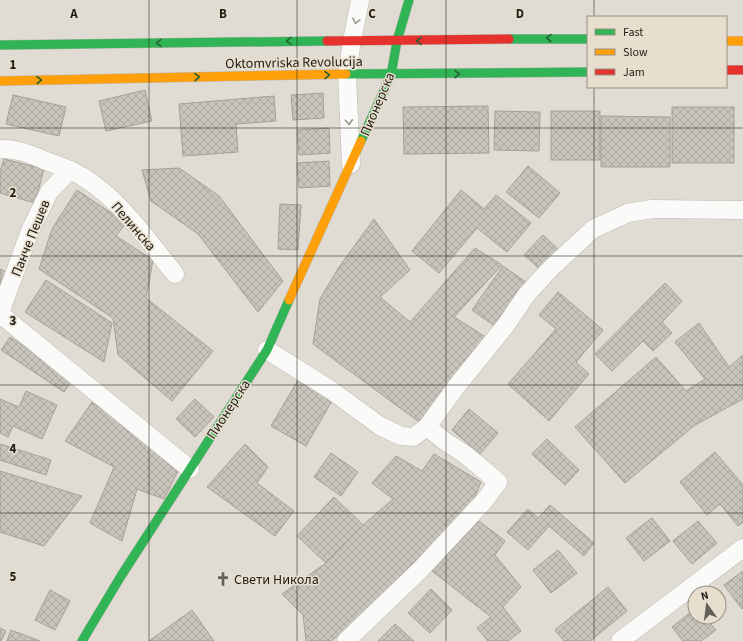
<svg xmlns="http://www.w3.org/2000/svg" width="743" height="641" viewBox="0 0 743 641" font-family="'Source Sans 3',sans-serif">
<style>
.building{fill:url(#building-cross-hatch);stroke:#a4a099}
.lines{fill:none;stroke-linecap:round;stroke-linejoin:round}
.street-casing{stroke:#bbb8b1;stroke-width:19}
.fast-casing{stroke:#bbb8b1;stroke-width:10}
.slow-casing{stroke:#bbb8b1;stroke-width:10}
.jam-casing{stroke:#bbb8b1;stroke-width:10}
.street{stroke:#fafaf8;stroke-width:18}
.fast{stroke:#30b455;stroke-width:9}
.slow{stroke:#ff9f0a;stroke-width:9}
.jam{stroke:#e5322d;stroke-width:9}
.oneway{stroke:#989793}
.oneway2{stroke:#276133}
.grid{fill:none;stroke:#201d17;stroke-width:1;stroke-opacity:0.55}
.labels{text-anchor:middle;stroke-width:3;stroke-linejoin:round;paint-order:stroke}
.street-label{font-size:14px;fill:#201d17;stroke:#e7decd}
.poi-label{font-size:14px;fill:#201d17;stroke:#e7decd;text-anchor:start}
.grid-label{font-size:13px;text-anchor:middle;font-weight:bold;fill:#201d17;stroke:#e7decd;stroke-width:3;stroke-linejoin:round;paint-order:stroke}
</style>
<defs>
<pattern id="building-cross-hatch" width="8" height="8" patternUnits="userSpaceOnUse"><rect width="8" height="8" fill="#c8c4bc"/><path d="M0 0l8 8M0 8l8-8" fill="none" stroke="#aca8a1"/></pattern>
</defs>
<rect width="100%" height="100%" fill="#e1dcd3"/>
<g class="building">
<polygon points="145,90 152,121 106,131 99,101"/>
<polygon points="323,93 324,118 293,120 291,95"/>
<polygon points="13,95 66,107 59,136 6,124"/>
<polygon points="274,96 276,121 236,124 238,152 183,156 179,104"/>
<polygon points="488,106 489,153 404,154 403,107"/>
<rect x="672" y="107" width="62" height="56"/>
<polygon points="495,111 540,112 539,151 494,150"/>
<rect x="551" y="111" width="49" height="49"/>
<polygon points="601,116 670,117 670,167 601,167"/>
<polygon points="329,128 330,153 299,155 297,130"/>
<polygon points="4,159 44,169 35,203 0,193 0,172"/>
<polygon points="329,161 330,186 299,188 297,163"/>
<polygon points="528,166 560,193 539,218 506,192"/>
<polygon points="179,168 219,196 283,281 258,312 198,234 151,201 142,170"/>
<polygon points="77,190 126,223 116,236 153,260 146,298 213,351 172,401 118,355 113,318 39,269 52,229"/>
<polygon points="461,190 484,209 496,195 531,223 507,252 477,228 439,273 412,251"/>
<polygon points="280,204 301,205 298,250 278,249"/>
<polygon points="374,219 410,270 380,297 410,322 475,248 502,265 454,317 489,339 422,424 313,344 320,299 339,267"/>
<polygon points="543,235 562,253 543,272 524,255"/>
<polygon points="503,266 530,285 499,329 472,310"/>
<polygon points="0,269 10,274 0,295"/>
<polygon points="46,280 112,323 104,362 25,312"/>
<polygon points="665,283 682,301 662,322 672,333 653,351 643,341 612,371 595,354"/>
<polygon points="558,292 603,330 576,362 589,374 549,421 508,384 556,329 539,315"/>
<polygon points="699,323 729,367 743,355 743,399 695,425 625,483 575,427 656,357 686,391 705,379 675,342"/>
<polygon points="10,337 73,379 64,392 1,350"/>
<polygon points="298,380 333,399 306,446 271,426"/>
<polygon points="26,391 57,405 42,439 13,426 8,437 0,433 0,399 19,407"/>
<polygon points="195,399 214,417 195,437 176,419"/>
<polygon points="92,402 181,465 164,499 137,489 122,541 90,523 114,467 65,441"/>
<polygon points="469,409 498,433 480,454 452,430"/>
<polygon points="547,439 579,470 565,485 532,454"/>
<polygon points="0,444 51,460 46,475 0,460"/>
<polygon points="245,444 268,467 257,483 294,511 275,536 207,487"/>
<polygon points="715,452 743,485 743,522 738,526 720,504 707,515 680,482"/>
<polygon points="331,453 358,472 341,496 314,477"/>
<polygon points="434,454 481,482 471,505 348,628 331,641 306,641 303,615 282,594 326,563 363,525 393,499 372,483 396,456 422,471"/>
<polygon points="0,471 82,496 44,546 0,532"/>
<polygon points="334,497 363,525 326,563 297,536"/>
<polygon points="550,505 594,543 584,556 549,526 528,550 507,532 528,509 538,518"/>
<polygon points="652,518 670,541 644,561 626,538"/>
<polygon points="479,521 505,541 495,555 521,587 503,607 521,631 508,641 488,641 477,628 491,617 432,571"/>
<polygon points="698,521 717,543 692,564 673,541"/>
<polygon points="558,550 577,573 551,593 533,570"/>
<polygon points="743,571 743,608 742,609 724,585"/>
<polygon points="608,587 627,611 590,641 564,641 555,630"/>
<polygon points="431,589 452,610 430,633 408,613"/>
<polygon points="50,590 70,601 55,630 35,620"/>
<polygon points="695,609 695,617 705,617 716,630 701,641 683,641 672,627"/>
<polygon points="192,610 214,641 149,641"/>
<polygon points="395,624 414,641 378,641"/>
<polygon points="0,628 6,631 1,641 0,641"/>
<polygon points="11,630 40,641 7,641"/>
</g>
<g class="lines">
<defs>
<g id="street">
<path d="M0,149C15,148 30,154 44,160C52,163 61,166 70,170C115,191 144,236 175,274"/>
<polyline points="351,164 347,74 352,41 360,0"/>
<polyline points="0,313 30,231 49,192 70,170"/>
<polyline points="0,314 190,469"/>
<polyline points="267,350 331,390 380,426 401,436 413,437 427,427"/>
<polyline points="346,641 420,570 485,500 498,482 466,455 446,442 427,427 456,387 506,325 527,294 551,268 593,229 628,213 652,209 743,210"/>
<polyline points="620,641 743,548"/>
</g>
<g id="fast">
<polyline points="509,39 588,39"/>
<polyline points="0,45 327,41"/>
<polyline points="346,74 588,72"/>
<polyline points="361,141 391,75 397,41 409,0"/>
<polyline points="82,641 121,576 267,350 289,300"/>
</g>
<g id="slow">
<polyline points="726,41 743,41"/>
<polyline points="0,81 346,74"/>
<polyline points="289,300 361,141"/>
</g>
<g id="jam">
<polyline points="327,41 509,39"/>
<polyline points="726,70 743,70"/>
</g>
</defs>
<use href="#street" class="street-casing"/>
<use href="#fast" class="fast-casing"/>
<use href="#slow" class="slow-casing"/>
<use href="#jam" class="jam-casing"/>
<use href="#street" class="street"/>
<use href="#fast" class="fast"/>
<use href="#slow" class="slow"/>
<use href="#jam" class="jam"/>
</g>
<defs><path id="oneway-chevron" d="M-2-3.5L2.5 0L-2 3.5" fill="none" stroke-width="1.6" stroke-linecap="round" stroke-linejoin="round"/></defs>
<g class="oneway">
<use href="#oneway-chevron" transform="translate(356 21) rotate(102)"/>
<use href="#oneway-chevron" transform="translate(349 122) rotate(87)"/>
</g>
<g class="oneway2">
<use href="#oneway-chevron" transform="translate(549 38) rotate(-179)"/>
<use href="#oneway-chevron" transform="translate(289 41) rotate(179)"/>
<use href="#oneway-chevron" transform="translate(419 41) rotate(179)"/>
<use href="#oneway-chevron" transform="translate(159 43) rotate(179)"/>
<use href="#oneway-chevron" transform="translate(457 74) rotate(-1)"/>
<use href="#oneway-chevron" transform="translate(327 75) rotate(-1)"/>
<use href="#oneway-chevron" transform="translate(197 77) rotate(-1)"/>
<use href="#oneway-chevron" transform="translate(39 80) rotate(-1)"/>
</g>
<path class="grid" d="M149,0V641M297,0V641M446,0V641M594,0V17M594,87V641M0,128H743M0,256H743M0,385H743M0,513H743"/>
<defs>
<symbol id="church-bare" viewBox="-9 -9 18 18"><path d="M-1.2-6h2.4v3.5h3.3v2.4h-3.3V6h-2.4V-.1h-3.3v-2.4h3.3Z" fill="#646059" stroke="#e7decd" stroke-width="2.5" paint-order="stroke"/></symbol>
</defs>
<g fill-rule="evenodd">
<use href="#church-bare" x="213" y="569" width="20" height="20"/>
</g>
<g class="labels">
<g class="street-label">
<text transform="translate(294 62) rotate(-1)" y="5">Oktomvriska Revolucija</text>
<text transform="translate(377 104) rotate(-67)" y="5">Пионерска</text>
<text transform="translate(134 226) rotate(49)" y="5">Пелинска</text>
<text transform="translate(30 238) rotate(-68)" y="5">Панче Пешев</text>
<text transform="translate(228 409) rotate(-57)" y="5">Пионерска</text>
</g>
<g class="poi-label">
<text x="234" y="584">Свети Никола</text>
</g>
</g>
<g class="grid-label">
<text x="74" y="18">A</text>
<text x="223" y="18">B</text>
<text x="372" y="18">C</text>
<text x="520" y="18">D</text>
<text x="13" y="69">1</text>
<text x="13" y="197">2</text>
<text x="13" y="325">3</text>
<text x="13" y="453">4</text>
<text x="13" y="581">5</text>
</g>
<rect x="587" y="16" width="140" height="72" fill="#e7decd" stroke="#979184"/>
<rect x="595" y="29" width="20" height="6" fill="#30b455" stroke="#979184"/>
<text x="623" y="36" font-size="12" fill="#201d17">Fast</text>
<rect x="595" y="49" width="20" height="6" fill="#ff9f0a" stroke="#979184"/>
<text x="623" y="56" font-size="12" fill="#201d17">Slow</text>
<rect x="595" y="69" width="20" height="6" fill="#e5322d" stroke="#979184"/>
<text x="623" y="76" font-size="12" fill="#201d17">Jam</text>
<g transform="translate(707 605) rotate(346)"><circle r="19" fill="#e7decd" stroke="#979184"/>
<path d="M0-3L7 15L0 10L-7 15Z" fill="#646059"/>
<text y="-6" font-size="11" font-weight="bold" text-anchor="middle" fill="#201d17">N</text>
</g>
</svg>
